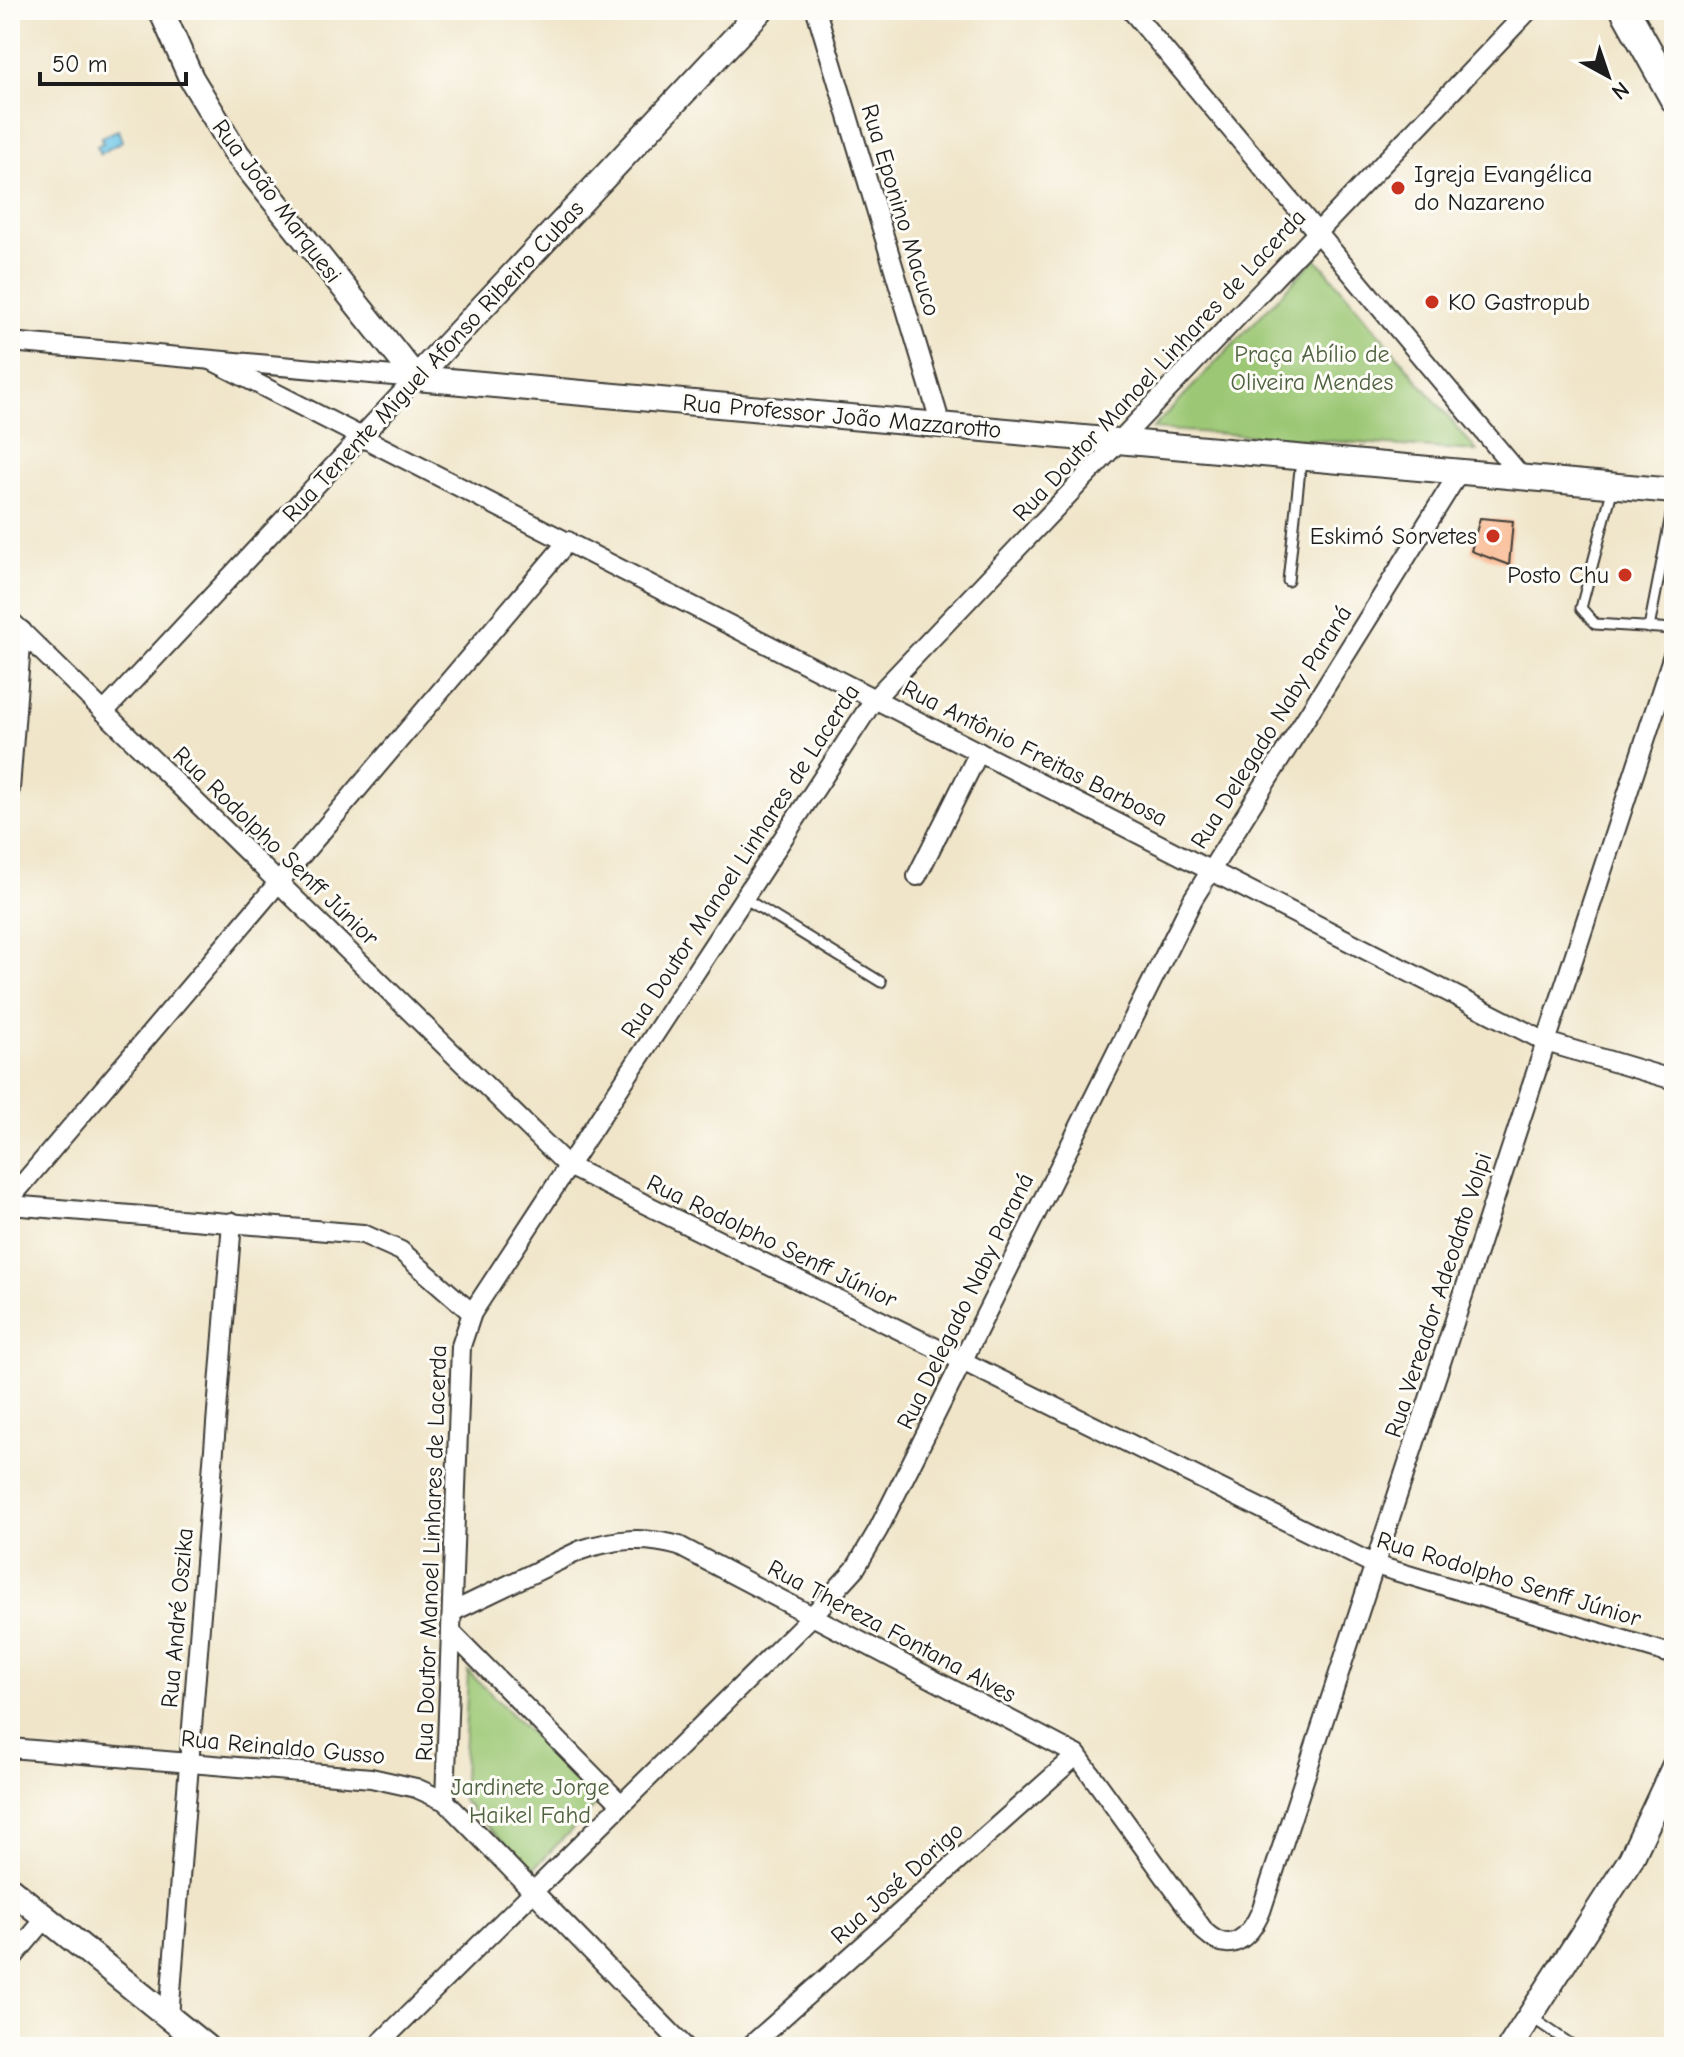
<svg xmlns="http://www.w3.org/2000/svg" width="1684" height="2057" viewBox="0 0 1684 2057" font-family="'Comic Neue',sans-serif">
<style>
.green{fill:#9cc875;stroke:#5c7248;stroke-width:2}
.water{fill:#6ac5e8;stroke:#437082;stroke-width:2}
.building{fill:#f9ae80}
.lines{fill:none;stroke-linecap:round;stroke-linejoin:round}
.lane-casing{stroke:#3c3a36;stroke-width:13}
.street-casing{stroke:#3c3a36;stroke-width:22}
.secondary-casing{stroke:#3c3a36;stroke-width:28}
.primary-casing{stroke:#3c3a36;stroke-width:32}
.lane{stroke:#fff;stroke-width:9}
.street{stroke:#fff;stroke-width:18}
.secondary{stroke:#fff;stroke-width:24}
.primary{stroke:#fff;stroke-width:28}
.poi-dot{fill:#c8321e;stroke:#fdfcf7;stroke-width:3}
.labels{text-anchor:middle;stroke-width:6;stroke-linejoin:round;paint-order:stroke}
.poi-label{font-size:24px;fill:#1c1c1c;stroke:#fdfcf7;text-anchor:start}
.street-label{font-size:24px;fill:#1c1c1c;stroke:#fdfcf7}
.park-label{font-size:24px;fill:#4f6140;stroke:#fdfcf7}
</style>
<rect width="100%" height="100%" fill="#fdfcf7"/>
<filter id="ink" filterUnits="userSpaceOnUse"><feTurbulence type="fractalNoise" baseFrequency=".0125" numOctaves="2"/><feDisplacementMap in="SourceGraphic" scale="16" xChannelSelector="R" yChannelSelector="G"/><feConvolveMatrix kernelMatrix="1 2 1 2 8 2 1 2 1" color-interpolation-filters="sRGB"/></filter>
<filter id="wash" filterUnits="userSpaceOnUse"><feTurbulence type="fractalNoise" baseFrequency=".006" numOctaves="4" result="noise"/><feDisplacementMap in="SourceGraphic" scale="32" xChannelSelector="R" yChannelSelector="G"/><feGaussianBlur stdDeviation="1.8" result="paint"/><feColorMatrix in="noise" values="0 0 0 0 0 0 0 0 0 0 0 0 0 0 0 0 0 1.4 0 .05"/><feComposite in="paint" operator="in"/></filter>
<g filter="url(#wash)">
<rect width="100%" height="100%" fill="#f0e5c9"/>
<g class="green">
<polygon points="1316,258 1477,451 1152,429"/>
<polygon points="468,1671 599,1802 532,1870 462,1800"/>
</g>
<polygon class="water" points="118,130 122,141 100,154 97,146 103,143 101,137"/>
<g id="blocks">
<polygon class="building" points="1480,518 1513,521 1509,565 1471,551"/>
</g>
</g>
<g filter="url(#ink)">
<use href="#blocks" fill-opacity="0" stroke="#3c3a36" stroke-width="2"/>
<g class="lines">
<defs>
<g id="lane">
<polyline points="1613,487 1581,608 1595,624 1674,629"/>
<polyline points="1288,581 1301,460"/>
<polyline points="1649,628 1674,500"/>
<polyline points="744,898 881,982"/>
<polyline points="1531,2017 1575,2047"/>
</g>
<g id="street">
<polyline points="816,10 941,425"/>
<polyline points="1131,10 1521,476"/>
<polyline points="10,342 416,378"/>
<polyline points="211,360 1546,1042 1674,1080"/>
<polyline points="10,620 568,1166 1375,1565 1674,1655"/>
<polyline points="104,712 416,378"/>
<polyline points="10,789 22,631"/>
<polyline points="917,876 979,752"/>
<polyline points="10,1199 568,541"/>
<polyline points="10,1205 363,1234 401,1251 472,1313"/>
<path d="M452,1612L581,1550C615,1539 644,1536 679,1546L1077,1755L1205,1932C1231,1956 1250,1937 1261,1911L1674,652"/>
<polyline points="451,1632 621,1804"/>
<polyline points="10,1748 371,1778 416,1788 445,1801 685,2047"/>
<polyline points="445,1801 461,1346 472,1313 875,698 1529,10"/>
<polyline points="10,1961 46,1918"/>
<polyline points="169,2017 232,1222"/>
<polyline points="376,2047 812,1616 855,1569 878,1530 1193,899 1460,471"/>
<polyline points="749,2047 1077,1755"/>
</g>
<g id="secondary">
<polyline points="161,10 191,78 237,154 416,378"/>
<polyline points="416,378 1674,491"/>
<polyline points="416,378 761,10"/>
<polyline points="10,1889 206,2047"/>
<polyline points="1510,2047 1631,1859 1674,1767"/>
</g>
<polyline id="primary" points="1625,10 1674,98"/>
</defs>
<use href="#lane" class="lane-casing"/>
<use href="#street" class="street-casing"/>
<use href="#secondary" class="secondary-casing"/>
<use href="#primary" class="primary-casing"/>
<use href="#lane" class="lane"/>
<use href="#street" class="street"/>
<use href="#secondary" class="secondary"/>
<use href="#primary" class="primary"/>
</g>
</g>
<g class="poi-dot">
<circle cx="1398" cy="188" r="8"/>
<circle cx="1432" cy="302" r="8"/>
<circle cx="1493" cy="536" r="8"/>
<circle cx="1625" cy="575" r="8"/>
</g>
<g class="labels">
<g class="poi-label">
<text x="1414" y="182">Igreja Evangélica<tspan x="1414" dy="28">do Nazareno</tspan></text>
<text x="1448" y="310">KO Gastropub</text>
<text x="1477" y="544" text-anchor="end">Eskimó Sorvetes</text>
<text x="1609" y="583" text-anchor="end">Posto Chu</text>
</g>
<g class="street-label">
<text transform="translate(277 201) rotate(53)" y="8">Rua João Marquesi</text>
<text transform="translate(901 210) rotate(73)" y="8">Rua Eponino Macuco</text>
<text transform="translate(433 361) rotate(-47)" y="8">Rua Tenente Miguel Afonso Ribeiro Cubas</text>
<text transform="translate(1159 365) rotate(-47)" y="8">Rua Doutor Manoel Linhares de Lacerda</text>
<text transform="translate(842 416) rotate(5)" y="8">Rua Professor João Mazzarotto</text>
<text transform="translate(1271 727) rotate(-58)" y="8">Rua Delegado Naby Paraná</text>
<text transform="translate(1035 753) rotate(27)" y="8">Rua Antônio Freitas Barbosa</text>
<text transform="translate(276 846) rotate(44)" y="8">Rua Rodolpho Senff Júnior</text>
<text transform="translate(740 861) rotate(-57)" y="8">Rua Doutor Manoel Linhares de Lacerda</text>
<text transform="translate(772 1241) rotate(26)" y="8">Rua Rodolpho Senff Júnior</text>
<text transform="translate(1438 1295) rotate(-72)" y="8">Rua Vereador Adeodato Volpi</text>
<text transform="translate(965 1301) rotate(-64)" y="8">Rua Delegado Naby Paraná</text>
<text transform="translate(431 1553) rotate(-88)" y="8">Rua Doutor Manoel Linhares de Lacerda</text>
<text transform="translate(1509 1579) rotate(17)" y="8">Rua Rodolpho Senff Júnior</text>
<text transform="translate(177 1618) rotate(-85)" y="8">Rua André Oszika</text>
<text transform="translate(892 1631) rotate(28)" y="8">Rua Thereza Fontana Alves</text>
<text transform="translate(283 1747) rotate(5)" y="8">Rua Reinaldo Gusso</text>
<text transform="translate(897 1883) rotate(-42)" y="8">Rua José Dorigo</text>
</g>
<g class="park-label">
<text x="1312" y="362">Praça Abílio de<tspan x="1312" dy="28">Oliveira Mendes</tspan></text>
<text x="530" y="1795">Jardinete Jorge<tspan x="530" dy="28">Haikel Fahd</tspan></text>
</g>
</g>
<rect width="1684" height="2057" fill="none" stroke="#fdfcf7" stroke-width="40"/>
<g transform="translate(1608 76) rotate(140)" stroke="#fdfcf7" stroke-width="6" paint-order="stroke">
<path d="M0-6L14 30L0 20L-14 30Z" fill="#1c1c1c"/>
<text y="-12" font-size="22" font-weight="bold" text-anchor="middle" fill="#1c1c1c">N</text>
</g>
<path d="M40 72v12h146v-12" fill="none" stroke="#1c1c1c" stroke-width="4"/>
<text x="52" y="72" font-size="24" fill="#1c1c1c" stroke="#fdfcf7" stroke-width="6" paint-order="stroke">50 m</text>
</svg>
